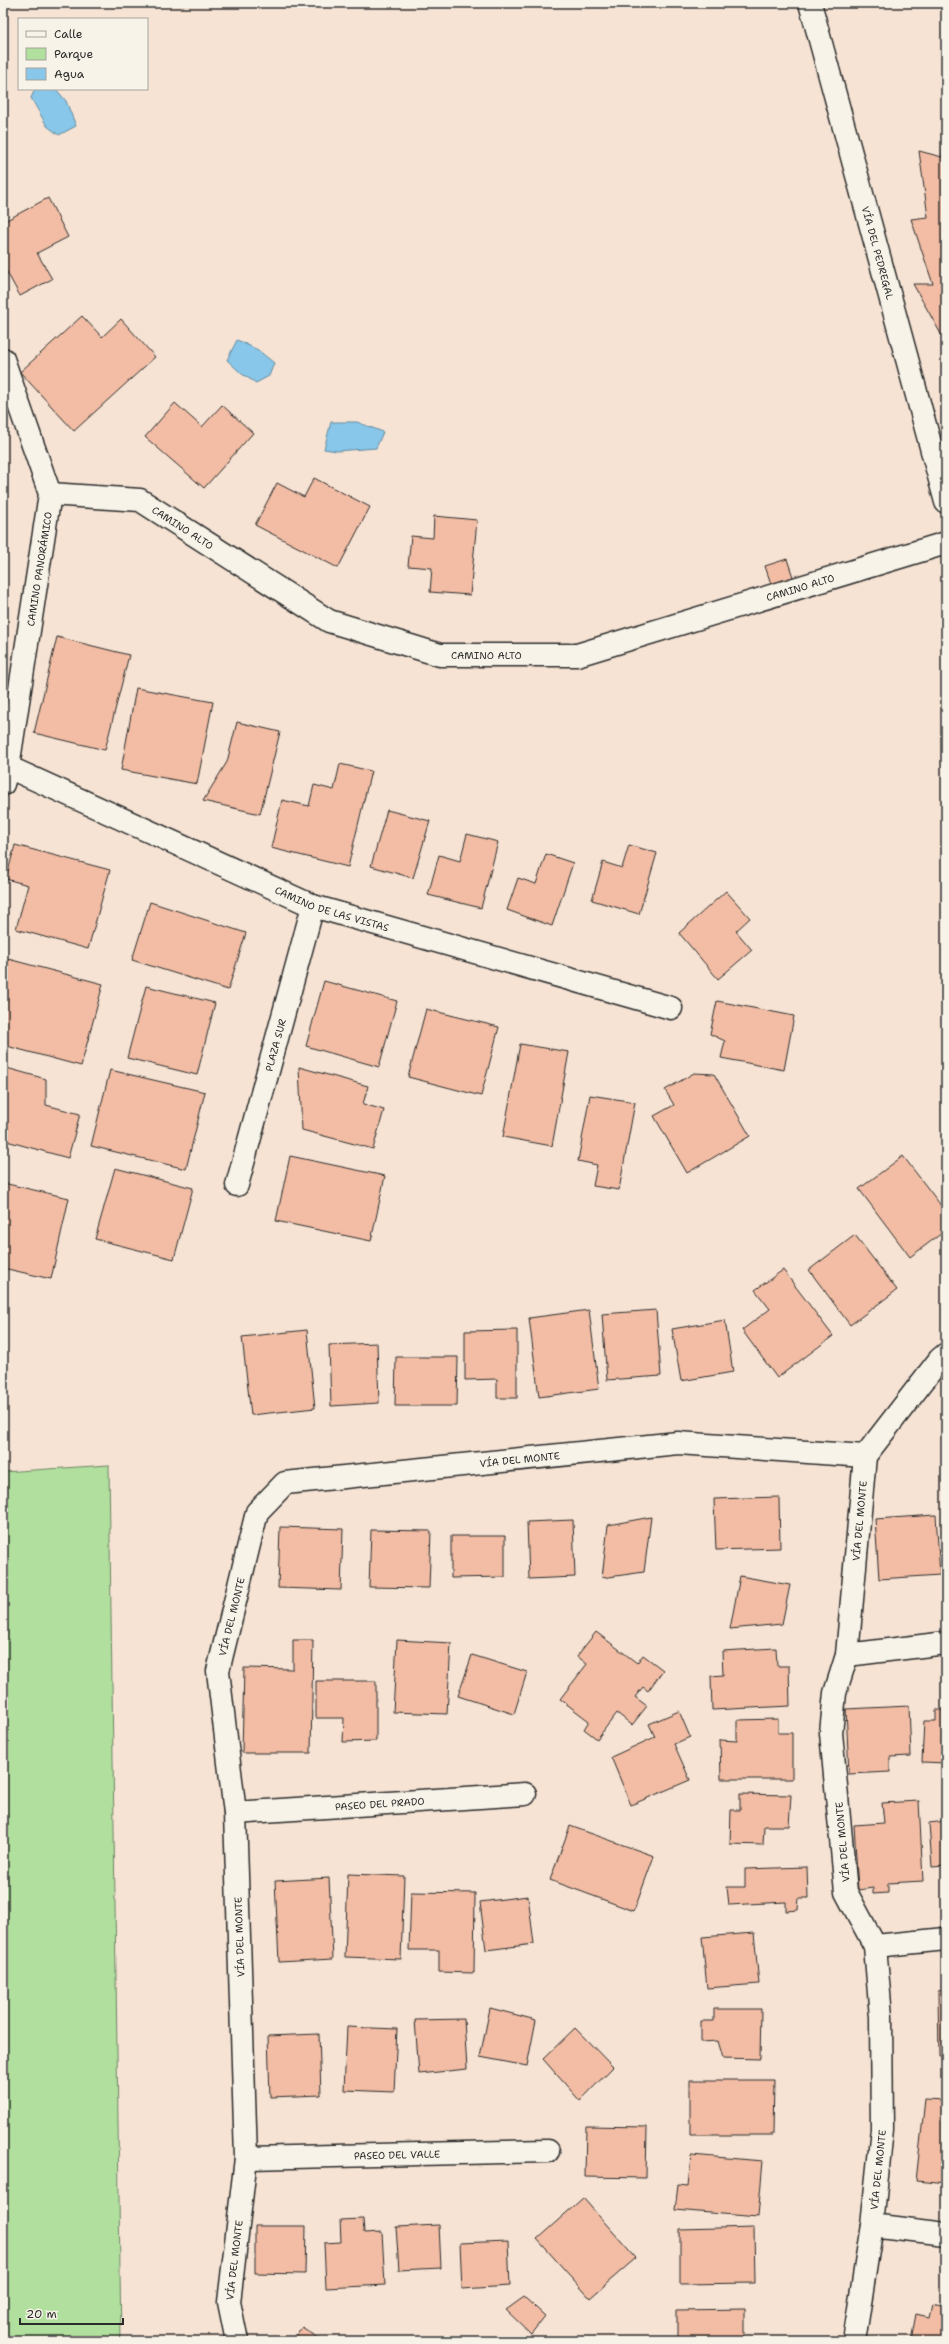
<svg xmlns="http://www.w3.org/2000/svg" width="949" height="2344" viewBox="0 0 949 2344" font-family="'Shantell Sans',sans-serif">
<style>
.green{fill:#b1df9e;stroke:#6e8564}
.water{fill:#88c7e9;stroke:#63899d}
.building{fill:#f2bda4;stroke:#2b2b2b}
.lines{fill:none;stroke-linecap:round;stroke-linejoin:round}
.minor-casing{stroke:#2b2b2b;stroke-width:25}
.minor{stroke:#f7f3e8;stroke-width:22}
.labels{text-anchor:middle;stroke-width:3.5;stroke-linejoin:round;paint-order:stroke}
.street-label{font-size:10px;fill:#2b2b2b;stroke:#f7f3e8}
</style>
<rect width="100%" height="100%" fill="#f6e3d4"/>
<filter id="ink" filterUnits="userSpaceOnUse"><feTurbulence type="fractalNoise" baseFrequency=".025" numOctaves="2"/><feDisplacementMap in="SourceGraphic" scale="8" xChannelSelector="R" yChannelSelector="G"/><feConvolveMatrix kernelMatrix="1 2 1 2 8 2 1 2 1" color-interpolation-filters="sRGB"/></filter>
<g filter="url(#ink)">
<polygon class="green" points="109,1465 121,2341 3,2341 3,1472"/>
<g class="water">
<polygon points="35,89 56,89 66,101 76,126 59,135 47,126 31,98"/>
<polygon points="237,340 258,350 274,363 269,376 256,383 242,374 227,360"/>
<polygon points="331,422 357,422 383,432 376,448 337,451 324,449"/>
</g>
<g class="building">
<polygon points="946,97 946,343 913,284 933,284 911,219 928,217 919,151 942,157"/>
<polygon points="48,198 68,237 37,253 52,279 20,296 3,265 3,222"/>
<polygon points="82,316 102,337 121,319 155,357 74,431 20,372"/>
<polygon points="175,403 202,427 222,405 253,433 204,488 145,437"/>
<polygon points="314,478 370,507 338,568 255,525 277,483 304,497"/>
<polygon points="434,516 477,520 470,595 430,592 432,568 408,566 411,536 433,538"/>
<polygon points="787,559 795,583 773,590 765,566"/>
<polygon points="57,637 129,655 105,750 34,733"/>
<polygon points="136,688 213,702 197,784 121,770"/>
<polygon points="237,722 280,732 260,814 203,801 227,762"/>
<polygon points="340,764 371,771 348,867 271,848 282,800 309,806 314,785 334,790"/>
<polygon points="387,810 430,821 413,878 371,866"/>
<polygon points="467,834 498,842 481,908 428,895 439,855 460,861"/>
<polygon points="15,845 110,870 88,949 16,929 28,885 6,879"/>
<polygon points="629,845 657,853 639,914 592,900 603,862 622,868"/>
<polygon points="546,854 573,863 552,926 507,910 518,878 536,884"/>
<polygon points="726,891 750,918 736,931 752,950 718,979 679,933"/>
<polygon points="150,902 246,933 228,990 132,960"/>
<polygon points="8,959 103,984 81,1066 3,1045 3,977"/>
<polygon points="324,981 397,1001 379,1067 306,1046"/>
<polygon points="146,986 215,1003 197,1075 127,1058"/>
<polygon points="717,1001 794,1016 784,1070 721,1058 725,1041 710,1034"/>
<polygon points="426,1009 499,1027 481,1096 408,1077"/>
<polygon points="520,1044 569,1052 552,1146 503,1137"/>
<polygon points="3,1067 46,1079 46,1105 80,1114 68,1158 3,1140"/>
<polygon points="299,1067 368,1086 363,1104 384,1110 373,1149 302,1130"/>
<polygon points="110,1070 205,1092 186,1169 91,1146"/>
<polygon points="694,1073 714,1074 750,1136 687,1173 654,1116 674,1105 665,1090"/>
<polygon points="590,1095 635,1102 619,1190 593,1186 597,1165 578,1161"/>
<polygon points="290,1156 385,1176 371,1241 276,1221"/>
<polygon points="903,1156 946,1212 946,1230 910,1257 859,1189"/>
<polygon points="115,1168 193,1188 174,1259 95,1239"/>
<polygon points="3,1183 69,1198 51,1279 3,1268"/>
<polygon points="855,1235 897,1290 850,1325 809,1270"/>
<polygon points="783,1270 833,1336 777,1378 742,1330 770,1309 755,1290"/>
<polygon points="589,1310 599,1389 539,1397 529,1318"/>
<polygon points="656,1310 661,1376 607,1380 602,1314"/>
<polygon points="725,1320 733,1372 681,1381 672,1329"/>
<polygon points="307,1330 315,1408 251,1415 242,1337"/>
<polygon points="517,1330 517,1398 497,1398 497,1379 465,1380 465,1331"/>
<polygon points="377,1343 379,1403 331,1406 329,1345"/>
<polygon points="396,1357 458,1357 457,1406 395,1406"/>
<polygon points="779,1497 780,1548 716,1550 714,1499"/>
<polygon points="936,1515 940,1575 879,1579 875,1519"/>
<polygon points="651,1517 644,1572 602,1578 608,1525"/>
<polygon points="573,1520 575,1577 529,1579 527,1522"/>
<polygon points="280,1527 343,1529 341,1590 278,1588"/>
<polygon points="371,1530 431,1531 429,1588 369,1587"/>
<polygon points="451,1536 505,1536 505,1577 451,1578"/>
<polygon points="740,1576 790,1585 782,1624 730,1629"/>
<polygon points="596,1632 637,1663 643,1655 663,1670 648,1691 643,1687 635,1697 647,1706 632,1725 617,1713 597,1739 584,1729 589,1721 560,1699 587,1664 577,1656"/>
<polygon points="293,1640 313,1640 311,1753 242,1753 244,1668 293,1669"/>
<polygon points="397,1640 451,1643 447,1714 393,1712"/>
<polygon points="776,1648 777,1666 789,1666 790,1706 712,1710 711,1676 723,1675 722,1651"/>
<polygon points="472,1655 527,1672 514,1714 458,1696"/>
<polygon points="316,1681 376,1681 376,1741 343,1742 344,1718 316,1718"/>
<polygon points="909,1706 911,1756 890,1757 890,1772 849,1774 846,1709"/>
<polygon points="936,1710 946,1710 946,1763 922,1762 924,1721 936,1721"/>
<polygon points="679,1711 690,1737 674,1744 690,1780 631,1805 611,1757 655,1737 649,1724"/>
<polygon points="778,1719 778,1733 792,1733 792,1779 721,1779 720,1740 737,1741 737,1720"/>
<polygon points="740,1794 791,1795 789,1826 764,1826 763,1845 730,1844 731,1810 740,1810"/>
<polygon points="919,1801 923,1881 888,1883 888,1893 873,1894 873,1888 858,1890 854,1825 884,1823 882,1803"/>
<polygon points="946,1821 946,1866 932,1867 929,1823"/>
<polygon points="570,1826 654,1856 634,1911 550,1880"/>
<polygon points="807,1867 808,1898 799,1898 798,1910 786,1911 786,1902 729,1905 727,1887 745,1887 745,1869"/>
<polygon points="348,1874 404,1876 401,1959 345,1957"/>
<polygon points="329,1878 333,1959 279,1962 275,1881"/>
<polygon points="411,1892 475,1893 474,1973 439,1972 439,1950 409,1950"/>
<polygon points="528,1896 534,1944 486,1950 480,1902"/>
<polygon points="754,1933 759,1984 707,1988 702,1937"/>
<polygon points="946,1990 946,2056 939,2057 938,1991"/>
<polygon points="490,2008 536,2020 527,2066 480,2057"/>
<polygon points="714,2009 761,2009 760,2059 723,2058 718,2041 701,2042 701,2021 714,2021"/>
<polygon points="464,2019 467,2069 419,2074 415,2020"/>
<polygon points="347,2027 397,2029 394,2092 344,2090"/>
<polygon points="575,2028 613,2067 580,2101 543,2059"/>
<polygon points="319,2034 321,2095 270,2097 268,2036"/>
<polygon points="690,2080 774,2080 773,2135 690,2135"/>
<polygon points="925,2099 946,2100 946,2184 916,2181"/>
<polygon points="586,2126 647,2127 646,2178 585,2177"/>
<polygon points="691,2155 763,2161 758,2217 675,2210 678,2185 688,2186"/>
<polygon points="583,2198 636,2258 590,2298 537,2239"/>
<polygon points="363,2219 364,2233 382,2232 385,2285 326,2288 324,2243 341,2242 340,2220"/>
<polygon points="439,2225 441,2268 399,2270 396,2227"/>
<polygon points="255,2226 306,2226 305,2274 255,2273"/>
<polygon points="754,2227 755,2283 680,2284 680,2229"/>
<polygon points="508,2241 510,2286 462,2289 460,2243"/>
<polygon points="524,2297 545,2316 531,2334 506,2310"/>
<polygon points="932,2303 946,2306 946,2341 911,2341 916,2314 929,2317"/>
<polygon points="745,2309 745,2341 677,2341 677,2310"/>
<polygon points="302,2327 323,2341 293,2341"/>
</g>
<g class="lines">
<defs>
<g id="minor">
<path id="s1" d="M810,3L946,502"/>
<polyline points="3,359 50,494 8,767 3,784"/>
<path id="s2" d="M50,494L140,500L329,621L440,655H577L946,543"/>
<path id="s3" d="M8,767L313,906L671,1008"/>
<path id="s4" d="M237,1185L313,906"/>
<polyline points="847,1655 946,1643"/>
<path id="s5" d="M235,1813L525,1794"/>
<polyline points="875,1946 946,1939"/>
<path id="s6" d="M246,2158L548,2151"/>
<polyline points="872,2225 946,2234"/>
<path id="s7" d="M237,2341L229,2302L246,2158L235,1813L218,1671L257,1512L285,1483L678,1443L865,1456"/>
<path id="s8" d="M854,2341L872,2225L882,2129L881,2017L875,1946L846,1892L831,1733L835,1693L847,1655L865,1456L940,1359L946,1354"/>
</g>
</defs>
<use href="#minor" class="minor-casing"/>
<use href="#minor" class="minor"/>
</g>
</g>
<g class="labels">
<g class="street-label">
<text dy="4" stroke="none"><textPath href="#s1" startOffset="259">VÍA DEL PEDREGAL</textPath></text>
<text dy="4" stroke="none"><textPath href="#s2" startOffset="141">CAMINO ALTO</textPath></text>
<text transform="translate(39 569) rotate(-81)" y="4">CAMINO PANORÁMICO</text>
<text dy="4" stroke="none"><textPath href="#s2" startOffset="801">CAMINO ALTO</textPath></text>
<text dy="4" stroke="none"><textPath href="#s2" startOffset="477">CAMINO ALTO</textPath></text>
<text dy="4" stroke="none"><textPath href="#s3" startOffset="354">CAMINO DE LAS VISTAS</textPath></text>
<text dy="4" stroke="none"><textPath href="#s4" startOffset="145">PLAZA SUR</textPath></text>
<text dy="4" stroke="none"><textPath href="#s7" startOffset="1113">VÍA DEL MONTE</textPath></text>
<text dy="4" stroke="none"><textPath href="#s8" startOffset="833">VÍA DEL MONTE</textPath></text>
<text dy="4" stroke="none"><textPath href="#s7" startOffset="729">VÍA DEL MONTE</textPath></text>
<text dy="4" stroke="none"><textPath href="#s5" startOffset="145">PASEO DEL PRADO</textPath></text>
<text transform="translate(842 1842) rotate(-95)" y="4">VÍA DEL MONTE</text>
<text transform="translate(239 1937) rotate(-92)" y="4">VÍA DEL MONTE</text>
<text dy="4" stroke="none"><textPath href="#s6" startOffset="151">PASEO DEL VALLE</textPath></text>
<text dy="4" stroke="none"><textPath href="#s8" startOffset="173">VÍA DEL MONTE</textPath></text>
<text dy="4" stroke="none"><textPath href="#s7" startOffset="82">VÍA DEL MONTE</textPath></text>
</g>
</g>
<rect width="949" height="2344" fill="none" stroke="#f7f3e8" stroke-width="16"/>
<rect x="8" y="8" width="933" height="2328" fill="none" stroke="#2b2b2b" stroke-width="1.5" filter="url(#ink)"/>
<rect x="18" y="18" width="130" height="72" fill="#f7f3e8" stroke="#a5a39c"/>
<rect x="26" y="31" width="20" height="6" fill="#f7f3e8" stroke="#a5a39c"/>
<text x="54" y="38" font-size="12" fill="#2b2b2b">Calle</text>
<rect x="26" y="48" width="20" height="12" fill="#b1df9e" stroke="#a5a39c"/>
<text x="54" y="58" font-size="12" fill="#2b2b2b">Parque</text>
<rect x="26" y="68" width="20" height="12" fill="#88c7e9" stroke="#a5a39c"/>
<text x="54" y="78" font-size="12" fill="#2b2b2b">Agua</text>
<path d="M20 2318v6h103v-6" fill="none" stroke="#2b2b2b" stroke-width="2"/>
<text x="26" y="2318" font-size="12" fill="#2b2b2b" stroke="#f7f3e8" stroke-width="3" paint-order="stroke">20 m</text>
</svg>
